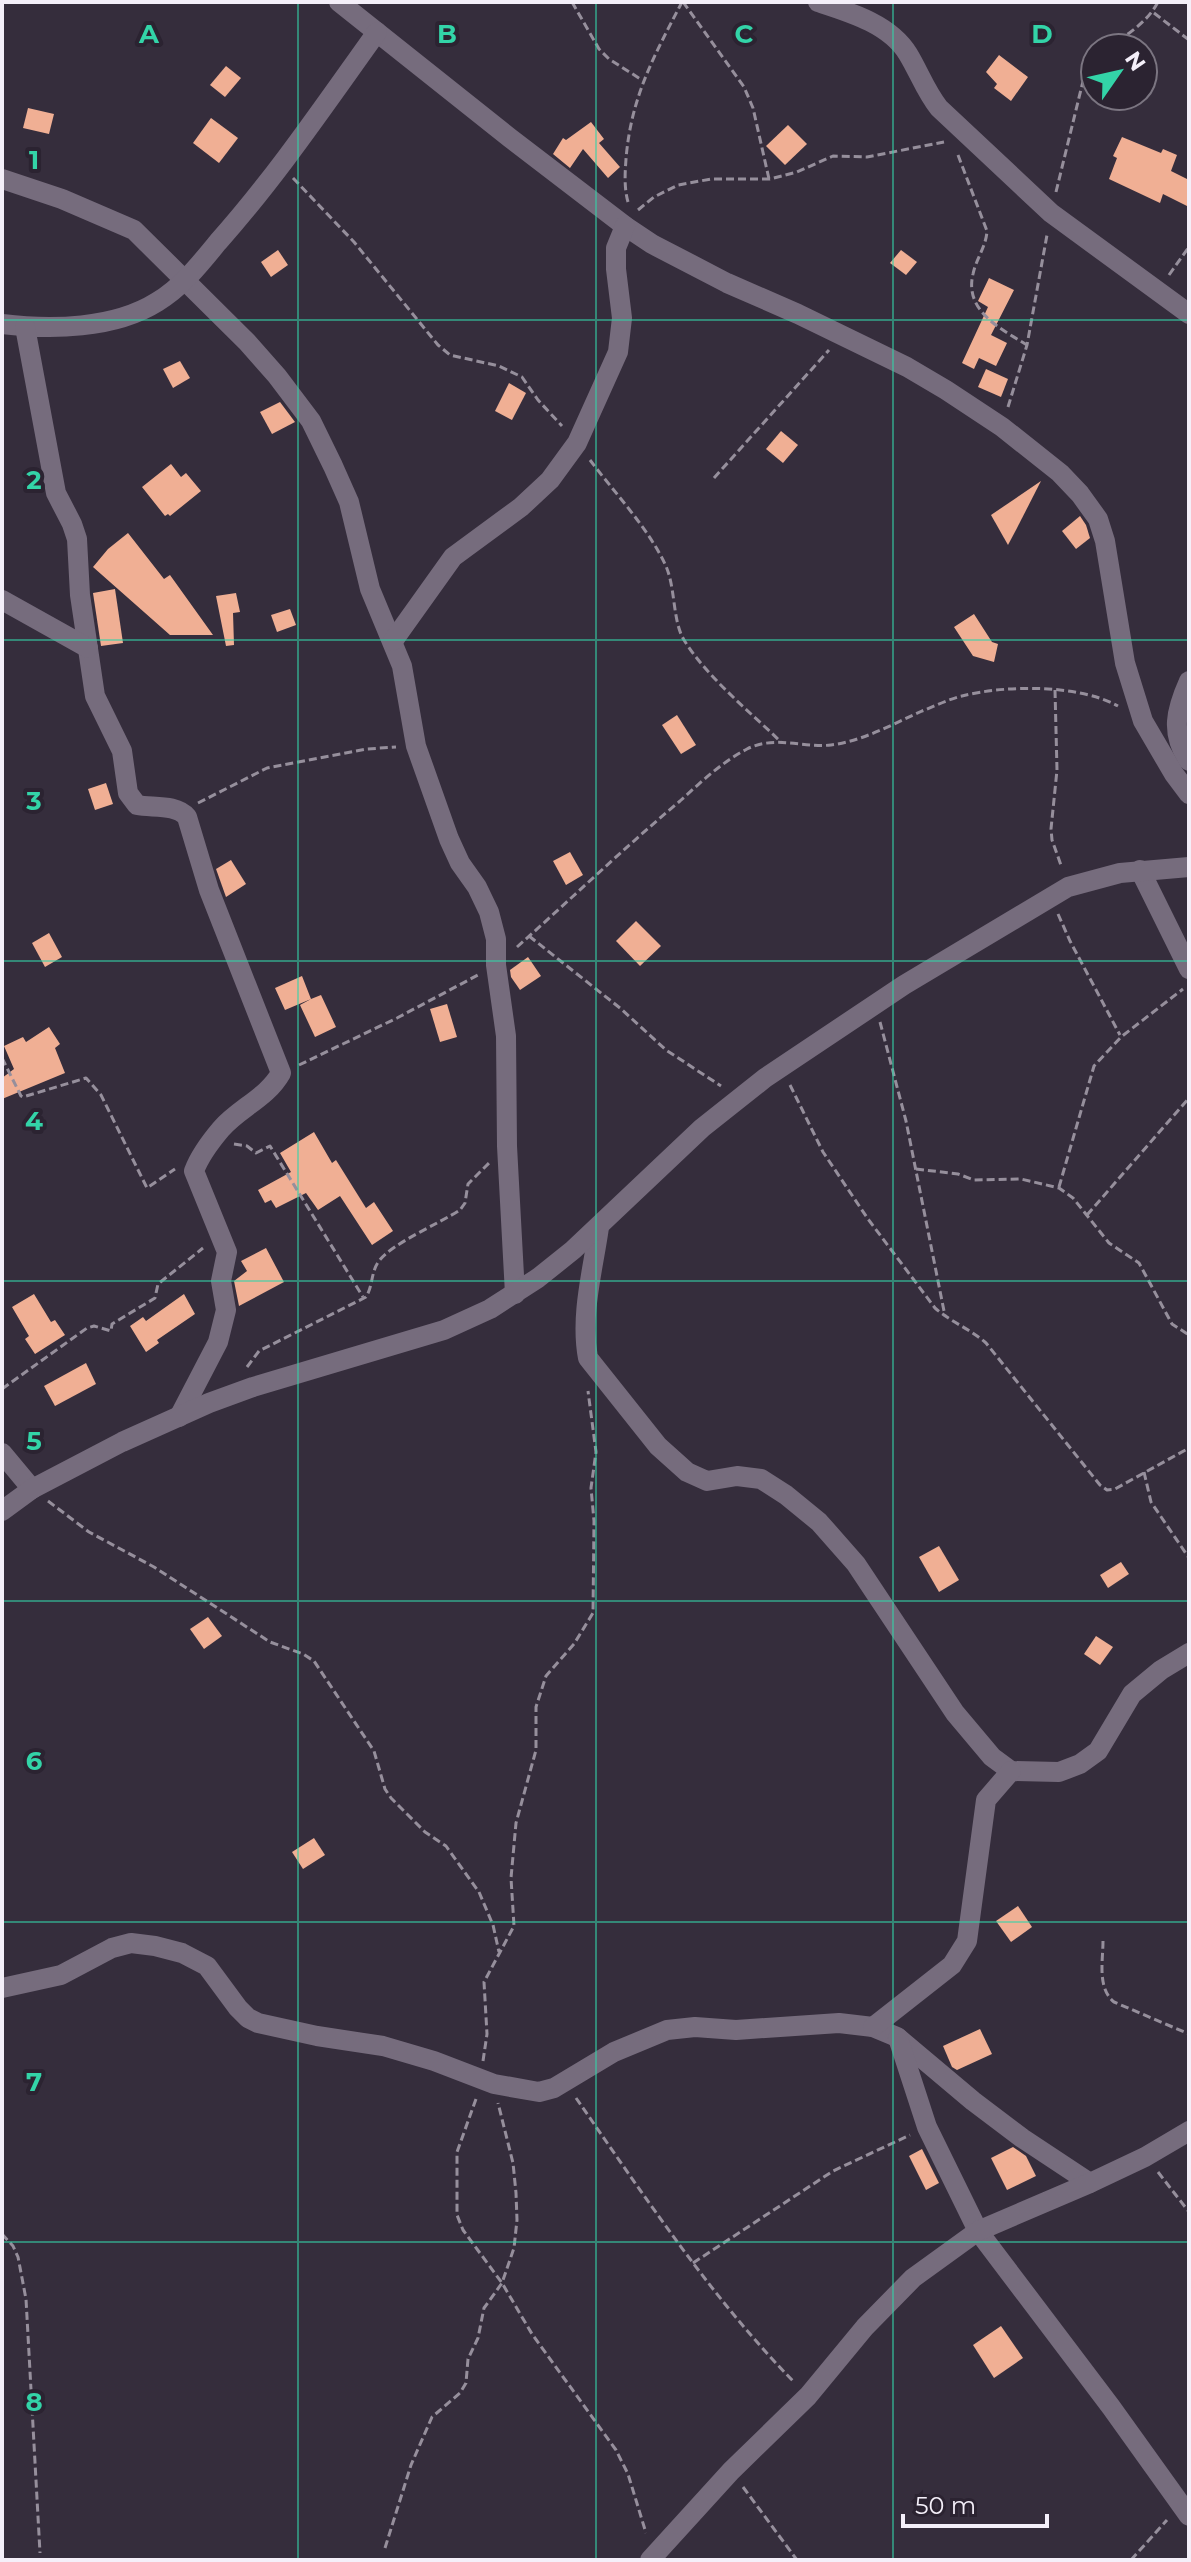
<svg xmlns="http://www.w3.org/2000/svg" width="1191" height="2562" viewBox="0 0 1191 2562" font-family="Montserrat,sans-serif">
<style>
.building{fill:#f0af94}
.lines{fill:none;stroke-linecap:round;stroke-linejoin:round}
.path{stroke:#968f9c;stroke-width:3;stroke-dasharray:8 4;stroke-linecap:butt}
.minor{stroke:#766c7d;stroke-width:20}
.grid{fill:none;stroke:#33d4a8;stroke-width:2;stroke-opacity:0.55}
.grid-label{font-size:26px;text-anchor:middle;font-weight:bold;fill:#33d4a8;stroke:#2b2331;stroke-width:8;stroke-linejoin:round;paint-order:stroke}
</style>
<rect width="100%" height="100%" fill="#352d3c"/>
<g class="building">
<polygon points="999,55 1028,77 1011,101 994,88 997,84 986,72"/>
<polygon points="226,66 241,78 225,97 210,85"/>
<polygon points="28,108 54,114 49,134 23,128"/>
<polygon points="211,118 238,138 219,163 193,143"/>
<polygon points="591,122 604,139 599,143 620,167 608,178 583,149 570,168 553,154 563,138 566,140"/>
<polygon points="788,125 807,144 785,165 766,146"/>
<polygon points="1122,137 1161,153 1163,149 1177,155 1171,171 1189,180 1189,207 1163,194 1160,203 1109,179 1117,158 1113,156"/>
<polygon points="278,250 288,265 271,277 261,262"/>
<polygon points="901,250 917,262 906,275 890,263"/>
<polygon points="989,278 1014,290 991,335 1007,343 996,366 979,358 974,369 962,363 988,307 978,301"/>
<polygon points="180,361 190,378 173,388 163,369"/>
<polygon points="986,369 1008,379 1001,397 978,387"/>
<polygon points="509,383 526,393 512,420 495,411"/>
<polygon points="280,402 295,422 272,434 260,412"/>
<polygon points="781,431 798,445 783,463 766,449"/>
<polygon points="171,464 181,477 186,473 201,491 170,516 168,514 165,516 142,487"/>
<polygon points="1041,481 1017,528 1008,545 991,515"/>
<polygon points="1080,516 1086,525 1090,538 1076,549 1062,531"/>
<polygon points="128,533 164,579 170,575 213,635 170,635 93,567 108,549"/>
<polygon points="115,589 123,643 101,646 93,593"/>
<polygon points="236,593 240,612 233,613 234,645 226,646 216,596"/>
<polygon points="290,609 296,625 277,632 271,615"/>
<polygon points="974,614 992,642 998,644 994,662 973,656 954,627"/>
<polygon points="677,715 696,745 681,754 662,725"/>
<polygon points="106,783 113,804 95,810 88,789"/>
<polygon points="570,852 583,875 566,885 553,861"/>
<polygon points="231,860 246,884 226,897 216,869"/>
<polygon points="636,921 661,946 640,966 616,941"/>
<polygon points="49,933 62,957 45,967 32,943"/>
<polygon points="528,957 541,976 520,990 511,977 510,970"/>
<polygon points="302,976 311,999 321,995 336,1027 315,1037 300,1005 311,999 285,1010 275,988"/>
<polygon points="447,1004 457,1037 440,1042 430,1009"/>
<polygon points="49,1027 60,1044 55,1048 65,1073 2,1099 2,1078 14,1069 4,1046 23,1037 26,1042"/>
<polygon points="314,1132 332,1163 336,1160 366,1208 374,1202 393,1231 372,1245 340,1196 318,1210 306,1193 276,1208 271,1200 265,1203 258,1190 291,1172 280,1153"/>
<polygon points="266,1248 284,1282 239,1306 234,1281 247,1271 241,1261"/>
<polygon points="34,1294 51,1322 55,1320 65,1335 35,1354 25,1339 29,1336 12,1307"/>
<polygon points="184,1294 195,1314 157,1340 159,1343 146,1352 130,1326 143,1317 146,1321"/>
<polygon points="86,1363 96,1384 55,1406 44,1386"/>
<polygon points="939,1546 959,1580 939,1592 919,1557"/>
<polygon points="1121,1562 1129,1574 1108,1588 1100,1575"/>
<polygon points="208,1617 222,1636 204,1649 190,1629"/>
<polygon points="1096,1636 1113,1647 1100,1665 1084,1654"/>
<polygon points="314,1838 325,1855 303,1869 292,1852"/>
<polygon points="1018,1906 1032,1927 1011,1942 996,1921"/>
<polygon points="980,2029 992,2054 957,2070 952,2067 943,2046"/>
<polygon points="1013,2147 1026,2156 1036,2176 1007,2190 991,2158"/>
<polygon points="922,2149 939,2183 926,2190 909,2156"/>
<polygon points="1001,2326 1023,2358 994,2378 973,2345"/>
</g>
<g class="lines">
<g class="path">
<polyline points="572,2 599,49 609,59 642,80"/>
<polyline points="683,2 744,87 753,108 769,179"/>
<polyline points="1154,13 1189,40"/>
<path d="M1108,48C1126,35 1147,23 1158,2"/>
<path d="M958,155L987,231C986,247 976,259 973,274C964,311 1001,329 1027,345"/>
<polyline points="293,178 354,242 438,345 450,355 499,366 522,377 538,400 562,426"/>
<polyline points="1056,192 1085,73 1095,59"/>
<path d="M628,202C624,188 625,173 626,159C631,97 654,56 682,2"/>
<polyline points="638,210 654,197 678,185 711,179 770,179 797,172 833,156 867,157 944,142"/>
<polyline points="1169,275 1189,247"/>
<polyline points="1008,407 1027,345 1047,235"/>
<path d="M590,460C614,492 648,528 665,564C676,587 672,620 684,640C707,677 749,711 781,742"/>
<polyline points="714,478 829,350"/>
<polyline points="1055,690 1057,770 1051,829 1052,840 1062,868"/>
<polyline points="198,803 267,768 367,749 396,747"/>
<polyline points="1058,914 1070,941 1120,1035"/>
<polyline points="529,936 620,1008 666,1050 721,1086"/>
<path d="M517,947C571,899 624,848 680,801C701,782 722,762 747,749C775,735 803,748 831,745C863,741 893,724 922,711C935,706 949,699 962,696C1005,685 1078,684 1118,706"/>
<polyline points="880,1022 906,1121 945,1316"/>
<polyline points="2,1058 21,1096 23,1097 86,1078 101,1095 147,1188 175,1169"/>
<polyline points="299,1065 397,1018 478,975"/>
<path d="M790,1085L823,1152L868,1219L935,1308C951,1322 970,1329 986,1343L1100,1485L1107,1490L1115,1489L1189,1448"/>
<polyline points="234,1144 247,1146 256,1153 270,1146 363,1297"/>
<polyline points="916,1169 958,1174 974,1180 1021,1179 1059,1188 1073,1198 1109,1243 1139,1263 1172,1324 1189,1335"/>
<polyline points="1059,1187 1094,1066 1121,1037 1183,989"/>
<polyline points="1087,1215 1189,1098"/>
<path d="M247,1367L259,1351L366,1297C373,1286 371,1271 379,1261C391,1244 440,1223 460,1210L465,1203L468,1184L489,1163"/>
<polyline points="2,1389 87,1328 94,1326 111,1331 112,1324 155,1298 158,1284 203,1248"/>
<polyline points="1144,1472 1151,1502 1189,1558"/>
<polyline points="48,1501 89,1532 154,1567 270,1642 303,1654 314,1661 374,1751 385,1789 391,1798 425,1832 446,1846 479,1892 493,1925 499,1952"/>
<path d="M1103,1941C1103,1961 1097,1988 1114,2002L1189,2034"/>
<polyline points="483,2061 487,2034 484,1982 514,1926 511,1878 516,1823 536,1750 536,1707 546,1676 574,1644 593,1613 594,1521 591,1488 596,1452 588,1391"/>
<path d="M576,2098C643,2194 713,2300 795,2383"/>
<polyline points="476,2099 457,2152 457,2215 463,2230 502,2283 532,2334 616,2450 628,2474 646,2533"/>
<polyline points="1158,2172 1189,2212"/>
<polyline points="2,2234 13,2246 18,2257 26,2299 40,2553"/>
<polyline points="693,2263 833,2171 910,2135"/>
<polyline points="743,2487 797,2560"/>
<polyline points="385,2548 411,2465 432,2417 460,2393 466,2383 468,2359 478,2338 484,2308 502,2283 514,2248 517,2220 516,2193 513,2163 498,2103"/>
<polyline points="1131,2560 1167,2520"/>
</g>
<g class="minor">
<polyline points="339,2 510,138 625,226 652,244 727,283 798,314 907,367 946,390 1002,427 1060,473 1080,494 1098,519 1105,541 1125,663 1143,721 1174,774 1189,794"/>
<path d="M818,2C849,12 890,24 908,54C919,72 926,92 939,108L1051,213L1189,314"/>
<polyline points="2,179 62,199 134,230 247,342 277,376 311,421 333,466 349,502 370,589 402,666 416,746 449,839 460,863 477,887 489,912 496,939 496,965 506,1036 507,1146 515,1294"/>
<path d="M2,324C51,330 114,329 157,302C182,287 200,264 218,242C276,177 326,103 377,32"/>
<path d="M25,327L56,493L72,524L77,539L80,595L95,696L122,751L128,793L137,805C153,808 176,804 187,817L209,890L281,1073C267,1098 239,1108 221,1129C210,1142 200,1155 194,1171L227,1252L221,1281L226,1310L218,1342L179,1417"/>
<polyline points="2,600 88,648"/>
<polyline points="393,641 453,557 521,507 550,480 577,443 618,352 622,318 616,269 616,248 625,226"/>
<path d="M1189,681C1176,710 1170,733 1189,761"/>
<polyline points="1140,870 1189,969"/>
<path d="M599,1227C593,1270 580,1315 588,1358L658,1446L687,1472L707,1481L737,1476L761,1479L786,1495L819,1522L856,1564L955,1713L992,1757L1011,1771L1059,1772L1080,1764L1098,1751L1132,1694L1161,1670L1189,1653"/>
<polyline points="2,1453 32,1489"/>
<polyline points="2,1511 32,1489 122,1442 209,1403 253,1387 444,1330 490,1309 538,1278 573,1250 702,1128 765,1078 904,985 1068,887 1120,873 1189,867"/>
<polyline points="2,1988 61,1975 112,1948 131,1943 155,1946 182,1953 207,1966 238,2008 248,2018 258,2023 317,2036 383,2046 434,2061 494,2084 539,2092 554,2088 614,2052 667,2030 695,2027 736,2030 839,2023 873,2027 897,2037 973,2101 1022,2138 1090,2183"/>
<polyline points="873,2027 952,1965 967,1941 986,1800 1011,1771"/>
<polyline points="898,2038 927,2127 978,2231 1111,2407 1189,2516"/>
<polyline points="650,2560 731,2471 808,2396 865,2327 913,2278 978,2231 1090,2183 1145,2157 1189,2131"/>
</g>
</g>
<path class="grid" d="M298,2V2560M596,2V2560M893,2V2560M2,320H1189M2,640H1189M2,961H1189M2,1281H1189M2,1601H1189M2,1922H1189M2,2242H1189"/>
<g class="grid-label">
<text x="149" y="43">A</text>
<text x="447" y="43">B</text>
<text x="744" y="43">C</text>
<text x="1042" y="43">D</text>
<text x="34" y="169">1</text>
<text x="34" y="489">2</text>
<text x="34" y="810">3</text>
<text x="34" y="1130">4</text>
<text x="34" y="1450">5</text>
<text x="34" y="1770">6</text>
<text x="34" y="2091">7</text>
<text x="34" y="2411">8</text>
</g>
<rect width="1191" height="2562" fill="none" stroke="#f4eff9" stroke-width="8"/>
<g transform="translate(1119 72) rotate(56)"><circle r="38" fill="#2b2331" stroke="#7b7581" stroke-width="2"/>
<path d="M0-6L14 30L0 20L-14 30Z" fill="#33d4a8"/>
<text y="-12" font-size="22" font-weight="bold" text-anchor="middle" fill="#f4eff9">N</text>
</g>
<path d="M903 2514v12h144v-12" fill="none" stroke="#f4eff9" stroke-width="4"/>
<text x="915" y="2514" font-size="24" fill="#f4eff9" stroke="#2b2331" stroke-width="6" paint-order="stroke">50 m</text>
</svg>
